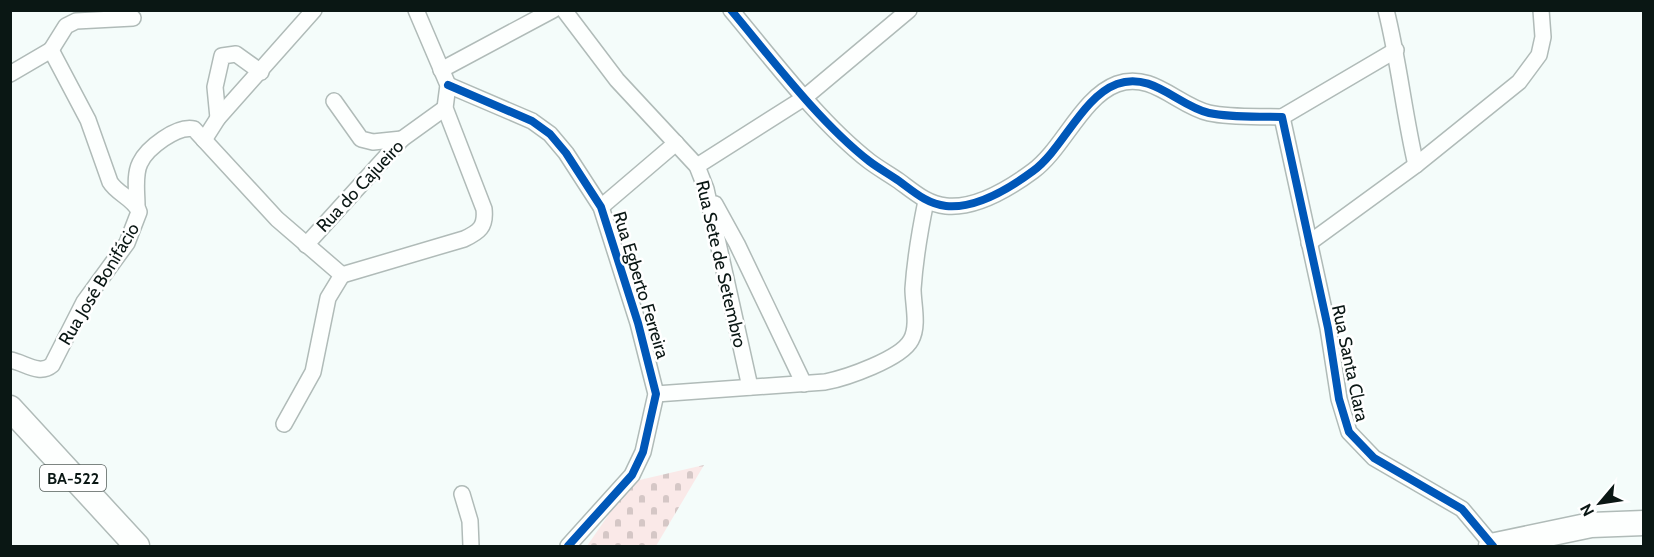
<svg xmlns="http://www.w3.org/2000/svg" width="1654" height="557" viewBox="0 0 1654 557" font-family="Cabin,sans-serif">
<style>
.cemetery{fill:url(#cemetery-stones)}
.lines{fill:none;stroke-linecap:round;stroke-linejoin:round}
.street-casing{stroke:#b0bbb8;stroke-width:18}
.primary-casing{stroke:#b0bbb8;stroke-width:27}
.street{stroke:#fdfffe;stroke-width:15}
.primary{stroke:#fdfffe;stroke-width:24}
.cycleway-casing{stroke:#fff;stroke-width:11}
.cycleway{stroke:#0057b8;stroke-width:8}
.labels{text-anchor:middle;stroke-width:5;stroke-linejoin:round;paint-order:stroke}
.shield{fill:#fff;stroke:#545d5a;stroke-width:1.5}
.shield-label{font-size:16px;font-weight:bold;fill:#0a1714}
.street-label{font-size:18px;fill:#0a1714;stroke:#fff}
</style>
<defs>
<pattern id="cemetery-stones" width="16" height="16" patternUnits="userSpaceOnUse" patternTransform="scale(1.5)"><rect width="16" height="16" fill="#fae9e8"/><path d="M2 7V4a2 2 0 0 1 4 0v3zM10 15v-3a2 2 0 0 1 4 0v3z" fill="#d5c7c6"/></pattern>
</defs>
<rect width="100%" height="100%" fill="#f4fcfa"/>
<polygon class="cemetery" points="704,465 656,546 587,546 631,482"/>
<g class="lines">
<defs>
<g id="street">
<polyline points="564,10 617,80 697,166 706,189 750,387"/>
<path d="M731,10C772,59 819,122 869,161C878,168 889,174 899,181C914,192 927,204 946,206C976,209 1010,188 1033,171C1063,149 1082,97 1117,84C1152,71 1178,106 1209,113C1232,118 1258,116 1282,117"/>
<path d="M1386,10C1399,62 1404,114 1416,165"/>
<polyline points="51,50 66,26 76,21 133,18"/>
<polyline points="441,70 553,10"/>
<path d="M10,74L51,50L88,120L110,182C117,194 135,199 139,212L127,243L84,302L52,365C39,376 24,362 10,360"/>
<polyline points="448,85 532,121 550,134 566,153 601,207 638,323 656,394 643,452 632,475 568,546"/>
<polyline points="334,101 361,139 373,142 402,139"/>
<polyline points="1282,117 1328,328 1339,399 1349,432 1374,458 1462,509 1493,546"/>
<polyline points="1282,117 1396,50"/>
<polyline points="218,118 215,87 222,56 236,54 261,72"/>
<polyline points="204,140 218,118 314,10"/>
<polyline points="697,166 804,98 909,10"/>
<polyline points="715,204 737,244 804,384"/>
<path d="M137,206C137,192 134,175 140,163C147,148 177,125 194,129L277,219L342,275"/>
<polyline points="601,207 676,143"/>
<polyline points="1309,243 1416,165 1519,82 1539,55 1543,37 1541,10"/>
<polyline points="306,245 402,139 445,108"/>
<path d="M342,275L464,239C479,232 486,227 484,209L445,108L448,85L416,10"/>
<path d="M656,394L825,382C846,378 901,359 911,340C919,326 913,304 913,289C915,259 920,230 926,201"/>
<polyline points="284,424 313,372 328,298 342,275"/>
<polyline points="462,494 470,521 471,546"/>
</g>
<g id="primary">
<polyline points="10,408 137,546"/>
<polyline points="1491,546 1591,525 1644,523"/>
</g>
</defs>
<use href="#street" class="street-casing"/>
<use href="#primary" class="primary-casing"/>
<use href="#street" class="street"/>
<use href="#primary" class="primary"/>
<defs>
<g id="cycleway">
<path d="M731,10C772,59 819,122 869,161C878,168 889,174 899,181C914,192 927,204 946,206C976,209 1010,188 1033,171C1063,149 1082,97 1117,84C1152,71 1178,106 1209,113C1232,118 1258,116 1282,117L1328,328L1339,399L1349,432L1374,458L1462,509L1493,546"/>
<polyline points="448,85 532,121 550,134 566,153 601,207 638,323 656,394 643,452 632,475 568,546"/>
</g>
</defs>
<use href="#cycleway" class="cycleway-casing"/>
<use href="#cycleway" class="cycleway"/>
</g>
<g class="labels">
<rect class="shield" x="40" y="465" width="66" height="26" rx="4.5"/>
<g class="shield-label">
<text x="73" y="484">BA-522</text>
</g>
<g class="street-label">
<text transform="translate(360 186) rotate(-47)" y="6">Rua do Cajueiro</text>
<text transform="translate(721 264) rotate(77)" y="6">Rua Sete de Setembro</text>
<text transform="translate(99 284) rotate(-59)" y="6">Rua José Bonifácio</text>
<text transform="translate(641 285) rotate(73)" y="6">Rua Egberto Ferreira</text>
<text transform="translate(1350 363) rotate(78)" y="6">Rua Santa Clara</text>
</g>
</g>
<rect width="1654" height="557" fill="none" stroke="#0a1714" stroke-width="24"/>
<g transform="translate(1600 503) rotate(241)" stroke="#ffffff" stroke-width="4.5" paint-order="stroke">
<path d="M0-4.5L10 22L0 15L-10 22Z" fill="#0a1714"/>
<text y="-9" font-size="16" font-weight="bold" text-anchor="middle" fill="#0a1714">N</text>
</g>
</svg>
